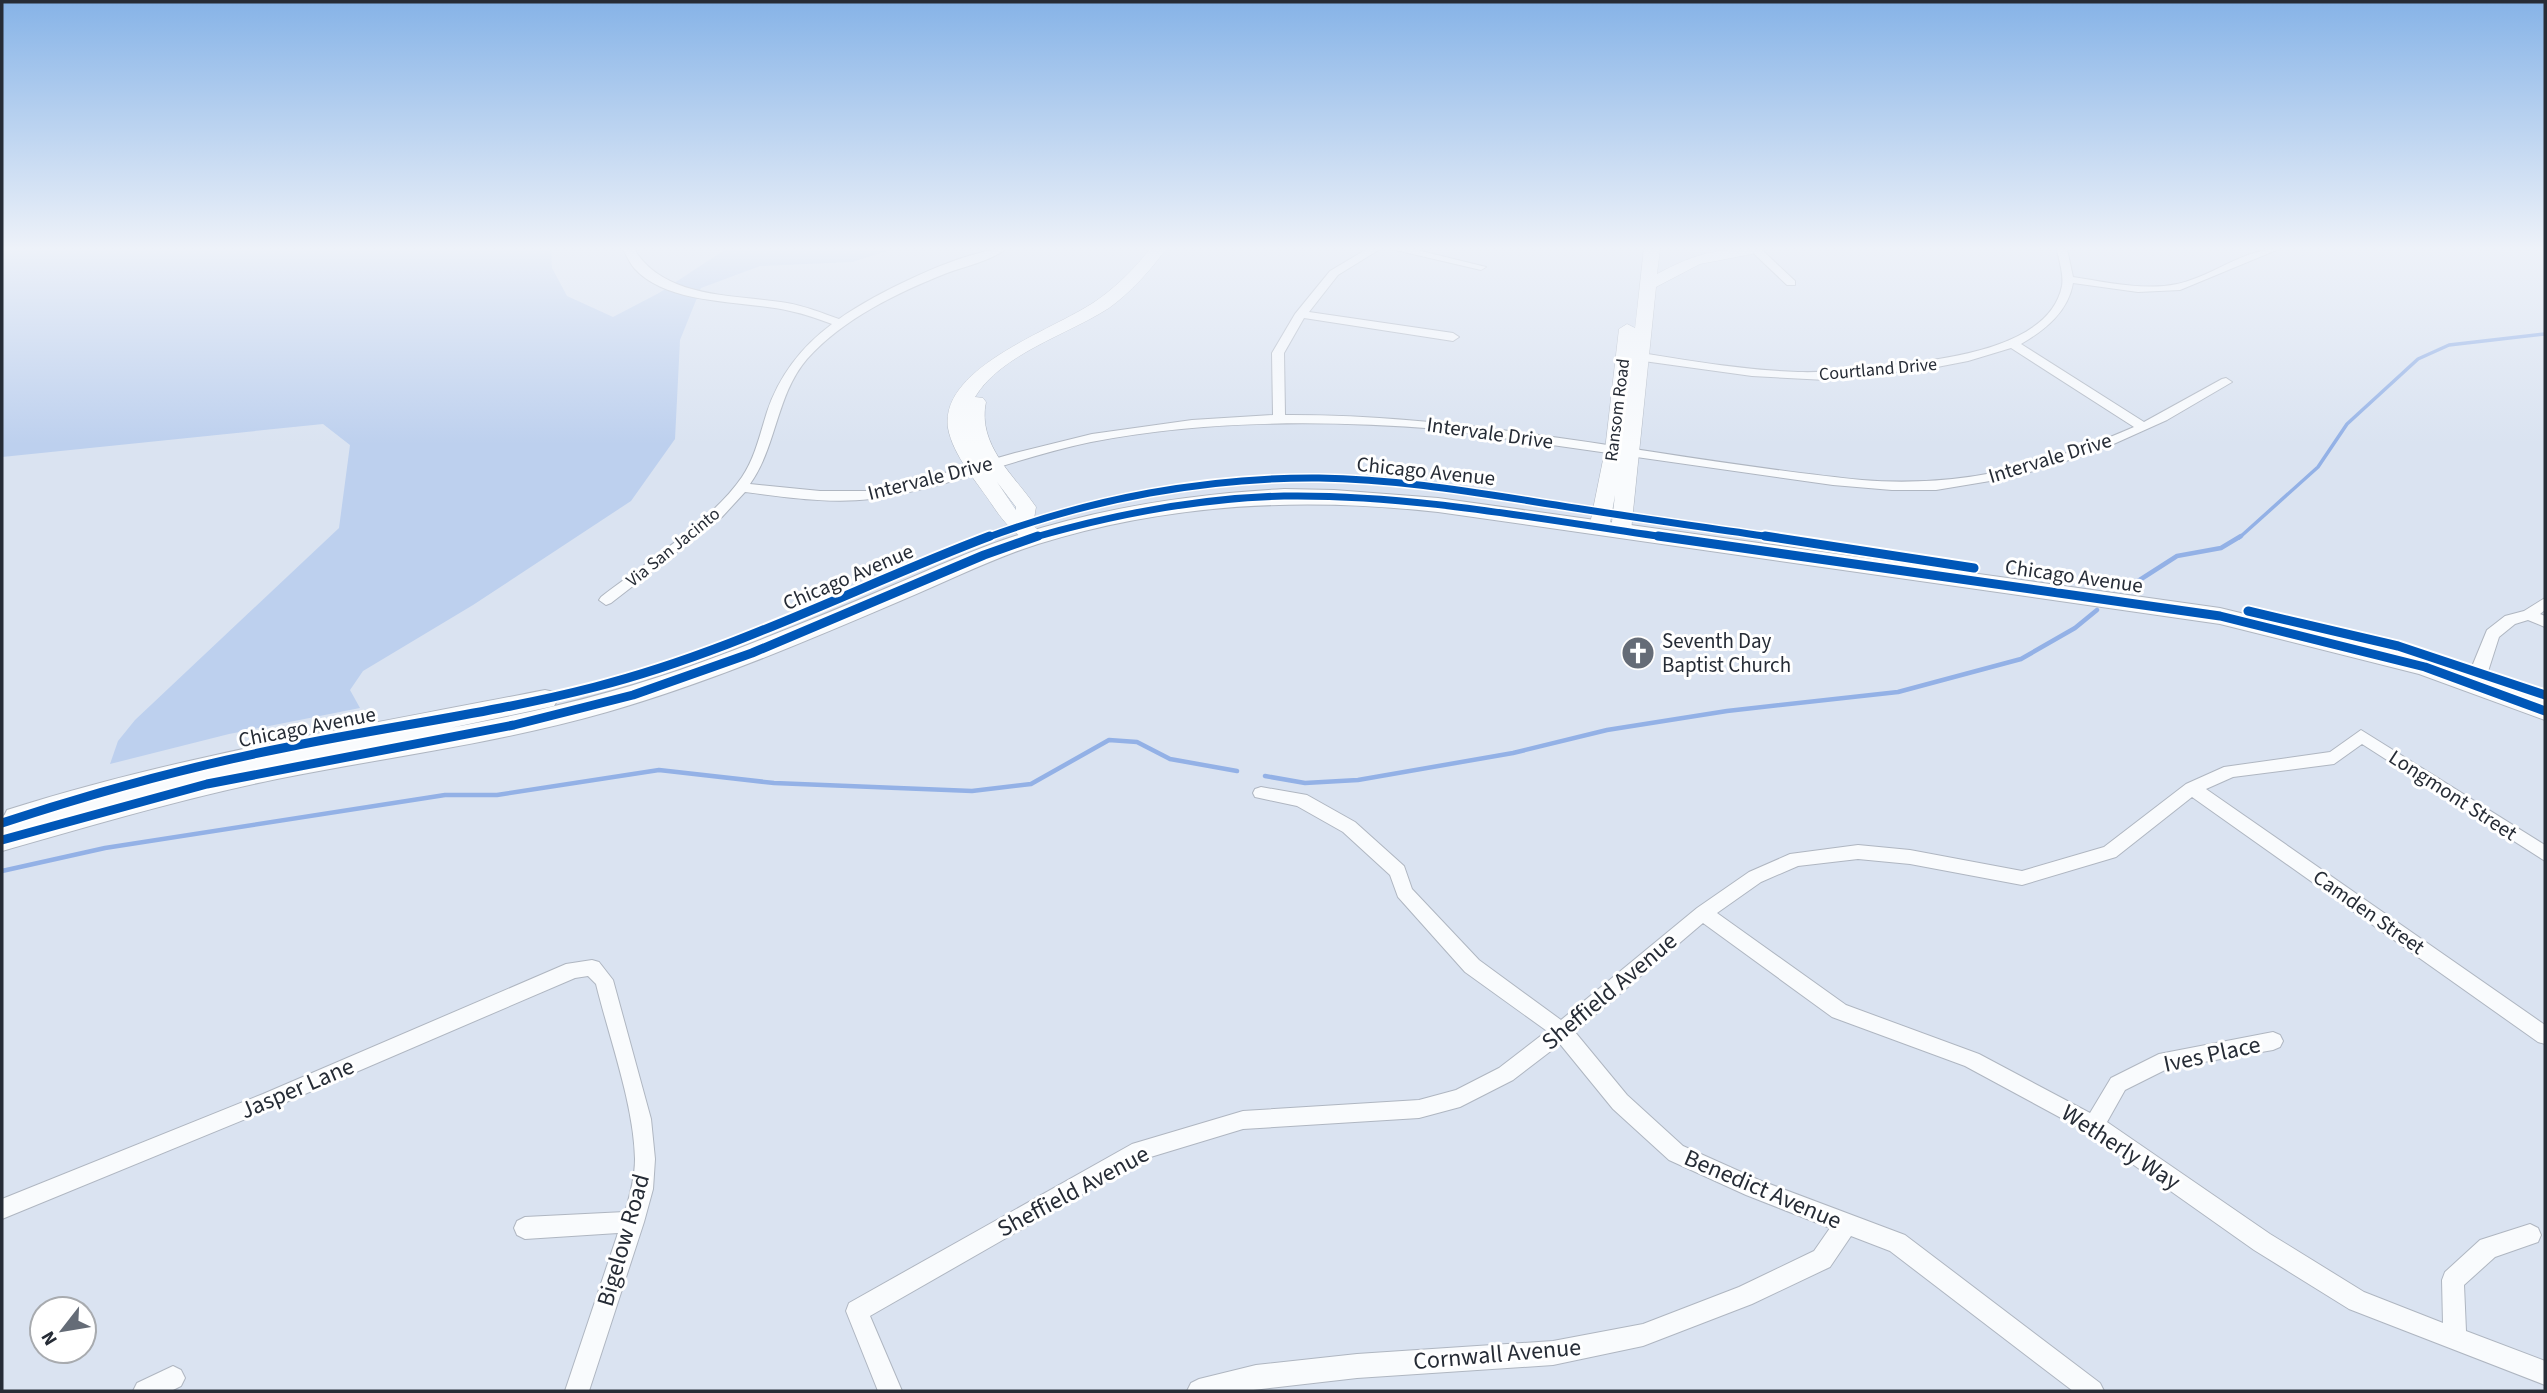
<svg xmlns="http://www.w3.org/2000/svg" width="2547" height="1393" viewBox="0 0 2547 1393" font-family="'Source Sans 3',sans-serif">
<style>
.green{fill:#bdd0ee}
.lines{fill:none;stroke-linecap:round;stroke-linejoin:round}
.stream-far1{stroke:#93b1e6;stroke-width:3.5}
.stream{stroke:#93b1e6;stroke-width:4.5}
.street-casing{stroke:#afb6c1;stroke-width:2}
.secondary-casing{stroke:#afb6c1;stroke-width:1}
.primary-casing{stroke:#afb6c1;stroke-width:2}
.street{fill:#f9fbfd;fill-rule:evenodd}
.secondary{fill:#f9fbfd;fill-rule:evenodd}
.primary{fill:#f9fbfd;fill-rule:evenodd}
.cycleway-far1-casing{stroke:#fff;stroke-width:10}
.cycleway-casing{stroke:#fff;stroke-width:13}
.cycleway-far1{stroke:#0057b8;stroke-width:7}
.cycleway{stroke:#0057b8;stroke-width:9}
.labels{text-anchor:middle;stroke-width:6;stroke-linejoin:round;paint-order:stroke}
.far-street-label{font-size:18px;fill:#262c36;stroke:#fff}
.street-label{font-size:21px;fill:#262c36;stroke:#fff}
.poi-label{font-size:21px;fill:#262c36;stroke:#fff;text-anchor:start}
.near-street-label{font-size:24px;fill:#262c36;stroke:#fff}
</style>
<rect width="100%" height="100%" fill="#dae3f1"/>
<polygon class="green" points="2,249 551,249 552,268 567,296 613,317 659,293 726,249 894,249 852,262 760,266 701,288 680,340 675,439 631,501 473,605 363,671 350,690 360,708 229,734 110,764 118,741 135,720 339,528 350,445 323,424 2,457"/>
<g class="lines">
<polyline class="stream-far1" points="2239,538 2318,467 2347,424 2418,359 2449,345 2545,334"/>
<g class="stream">
<polyline points="2138,581 2177,556 2221,548 2241,536"/>
<polyline points="1265,776 1305,783 1358,780 1513,753 1607,730 1727,711 1898,692 2021,659 2075,628 2097,610"/>
<polyline points="2,871 105,848 445,795 497,795 659,770 774,783 972,791 1031,784 1109,740 1137,742 1170,759 1237,771"/>
</g>
<defs>
<g id="street">
<path d="M623,249H634C665,300 735,294 787,303C805,306 822,313 839,319C874,294 964,249 1006,249C990,261 966,266 947,273C897,293 844,318 807,359C776,395 777,446 750,484L820,491H868L913,482L1015,453L1092,434L1192,420L1273,415L1272,353L1295,314L1330,271L1367,249H1380L1338,275L1309,312L1453,333L1459,337L1453,341L1304,318L1284,353L1285,415C1480,414 1670,461 1862,480C1960,488 2045,466 2134,427L2011,348L1968,361L1937,367L1826,380L1752,376L1629,359L1623,355L1629,351C1685,360 1741,370 1798,372C1827,373 1854,369 1883,366C1935,360 2049,351 2062,286C2064,274 2059,261 2057,249H2067L2073,277C2106,282 2144,291 2177,284C2212,277 2242,249 2279,249L2180,290L2138,292L2073,283C2068,312 2045,330 2021,344L2144,422L2222,379L2226,378L2232,382L2167,420L2098,451L2014,477L1936,490H1892L1833,485L1439,429C1323,420 1206,420 1091,442C1017,457 946,489 871,499C829,504 786,497 745,492L722,517L611,603L606,605L599,600L601,597C645,563 712,521 742,477C755,458 760,434 767,412C779,376 801,347 832,324C818,319 805,314 790,311C744,300 668,306 634,268C630,263 626,255 623,249Z"/>
<polygon points="1391,249 1413,249 1486,267 1481,270"/>
<polygon points="1749,249 1761,249 1795,281 1795,285 1787,285"/>
<polygon points="2545,598 2545,610 2540,614 2545,616 2545,627 2528,620 2515,624 2499,637 2484,684 2476,689 2470,688 2468,684 2471,669 2487,630 2505,616 2524,611"/>
<polygon points="2361,730 2545,845 2545,861 2362,744 2334,764 2233,777 2206,789 2545,1025 2545,1044 2538,1042 2192,797 2116,857 2022,885 1910,864 1858,859 1798,866 1761,882 1717,913 1846,1005 1979,1054 2090,1113 2111,1078 2159,1054 2273,1032 2280,1035 2283,1041 2280,1047 2273,1050 2169,1068 2125,1090 2107,1122 2270,1234 2364,1292 2443,1323 2442,1280 2445,1272 2480,1240 2530,1224 2538,1228 2541,1235 2538,1242 2495,1257 2464,1285 2466,1331 2545,1361 2545,1385 2349,1309 2254,1250 2087,1132 1965,1066 1832,1017 1703,923 1575,1032 1627,1095 1683,1146 1759,1180 1905,1235 2100,1383 2104,1391 2073,1391 1890,1251 1851,1236 1830,1267 1752,1304 1643,1346 1553,1365 1357,1378 1245,1391 1187,1391 1191,1383 1199,1379 1256,1365 1357,1354 1553,1341 1643,1324 1739,1287 1814,1251 1830,1228 1746,1195 1669,1160 1613,1109 1560,1044 1513,1080 1460,1107 1419,1118 1243,1129 1144,1159 870,1316 902,1391 878,1391 846,1311 849,1303 1132,1144 1243,1111 1419,1100 1456,1090 1499,1068 1547,1031 1465,972 1398,897 1390,875 1343,832 1297,806 1255,797 1253,793 1255,789 1261,787 1307,795 1355,822 1404,866 1412,889 1479,960 1561,1020 1697,908 1749,872 1790,854 1858,845 1910,850 2022,871 2104,847 2186,784 2224,767 2330,752"/>
<path d="M592,960L599,962L613,980L651,1119L655,1159L653,1189L644,1222L589,1391H565L618,1233L525,1239L517,1235L514,1228L517,1221L525,1217L625,1212C630,1195 635,1177 635,1159C634,1105 609,1037 596,984L588,976L575,978L277,1106L2,1219V1199L263,1094L566,964Z"/>
<polygon points="173,1366 181,1370 185,1378 181,1386 171,1391 133,1391 137,1383"/>
</g>
<g id="secondary">
<path d="M1150,249H1166C1151,270 1130,293 1109,308C1067,335 1001,354 975,397L983,398L986,402C977,445 1014,475 1036,507L1033,525L1045,537L1042,541C1023,547 1003,521 993,506C978,483 953,456 948,428C939,365 1061,328 1100,298C1118,285 1136,267 1150,249ZM997,482L1016,507V510Z"/>
<path d="M1644,249H1660L1657,274C1696,253 1716,249 1760,249L1752,254L1700,264L1656,287L1631,531L1628,535H1614L1611,531L1615,495L1609,529L1606,533H1592L1589,529L1605,450L1619,329L1627,324L1635,328Z"/>
</g>
<path id="primary" d="M1284,489L1334,490L1438,498L2220,608L2425,658L2545,701V720L2419,674L2220,624L1438,512C1302,497 1170,503 1038,544C991,559 946,582 900,601C804,642 708,683 607,712C499,743 387,757 277,779C184,798 93,825 2,851V829L9,827L3,818L7,810C183,754 364,726 545,690L554,692L558,699L554,706L450,728C537,712 622,692 705,661C770,637 833,611 896,584C934,568 970,551 1009,538C1098,508 1190,494 1284,489Z"/>
</defs>
<use href="#street" class="street-casing"/>
<use href="#secondary" class="secondary-casing"/>
<use href="#primary" class="primary-casing"/>
<use href="#street" class="street"/>
<use href="#secondary" class="secondary"/>
<use href="#primary" class="primary"/>
<defs>
<g id="cycleway-far1">
<path d="M986,538C1091,499 1206,477 1319,478C1399,479 1478,493 1556,505C1630,517 1703,527 1777,538"/>
<path d="M1032,538C1115,514 1198,498 1284,496C1413,494 1543,520 1671,538"/>
</g>
<g id="cycleway">
<polyline points="1658,536 2220,616 2425,667 2545,711"/>
<polyline points="1765,536 1974,568"/>
<polyline points="2248,611 2398,646 2545,695"/>
<path d="M2,823C96,792 191,766 288,747C390,726 494,713 595,687C733,652 858,586 990,536"/>
<polyline points="2,840 207,784 514,725 633,695 752,653 984,555 1038,536"/>
</g>
</defs>
<use href="#cycleway-far1" class="cycleway-far1-casing"/>
<use href="#cycleway" class="cycleway-casing"/>
<use href="#cycleway-far1" class="cycleway-far1"/>
<use href="#cycleway" class="cycleway"/>
</g>
<linearGradient id="sky" x2="0" y2="1"><stop stop-color="#86b3e7"/><stop offset="0.56" stop-color="#eef2f9"/><stop offset="1" stop-color="#eef2f9" stop-opacity="0"/></linearGradient>
<rect width="2547" height="444" fill="url(#sky)"/>
<defs>
<symbol id="church-disc" viewBox="-11 -11 22 22"><circle r="9.5" fill="#656c77" stroke="#fff"/><path d="M-1.2-6h2.4v3.5h3.3v2.4h-3.3V6h-2.4V-.1h-3.3v-2.4h3.3Z" fill="#fff"/></symbol>
</defs>
<g fill-rule="evenodd">
<use href="#church-disc" x="1619" y="634" width="38" height="38"/>
</g>
<g class="labels">
<g class="far-street-label">
<text transform="translate(1878 369) rotate(-5)" y="6">Courtland Drive</text>
<text transform="translate(1617 410) rotate(-83)" y="6">Ransom Road</text>
<text transform="translate(673 547) rotate(-39)" y="6">Via San Jacinto</text>
</g>
<g class="street-label">
<text transform="translate(1490 433) rotate(8)" y="7">Intervale Drive</text>
<text transform="translate(2050 458) rotate(-17)" y="7">Intervale Drive</text>
<text transform="translate(1426 471) rotate(6)" y="7">Chicago Avenue</text>
<text transform="translate(930 478) rotate(-14)" y="7">Intervale Drive</text>
<text transform="translate(2074 576) rotate(8)" y="7">Chicago Avenue</text>
<text transform="translate(848 577) rotate(-23)" y="7">Chicago Avenue</text>
<text transform="translate(307 727) rotate(-11)" y="7">Chicago Avenue</text>
<text transform="translate(2453 795) rotate(33)" y="7">Longmont Street</text>
<text transform="translate(2369 912) rotate(35)" y="7">Camden Street</text>
</g>
<g class="poi-label">
<text x="1662" y="648">Seventh Day<tspan x="1662" dy="24">Baptist Church</tspan></text>
</g>
<g class="near-street-label">
<text transform="translate(1609 991) rotate(-40)" y="8">Sheffield Avenue</text>
<text transform="translate(2212 1054) rotate(-12)" y="8">Ives Place</text>
<text transform="translate(297 1088) rotate(-23)" y="8">Jasper Lane</text>
<text transform="translate(2121 1147) rotate(33)" y="8">Wetherly Way</text>
<text transform="translate(1763 1189) rotate(23)" y="8">Benedict Avenue</text>
<text transform="translate(1073 1191) rotate(-28)" y="8">Sheffield Avenue</text>
<text transform="translate(623 1240) rotate(-74)" y="8">Bigelow Road</text>
<text transform="translate(1497 1354) rotate(-5)" y="8">Cornwall Avenue</text>
</g>
</g>
<rect width="2547" height="1393" fill="none" stroke="#262c36" stroke-width="7"/>
<g transform="translate(63 1330) rotate(239)"><circle r="33" fill="#ffffff" stroke="#a8abaf" stroke-width="2"/>
<path d="M0-5L12 26L0 18L-12 26Z" fill="#656c77"/>
<text y="-10" font-size="19" font-weight="bold" text-anchor="middle" fill="#262c36">N</text>
</g>
</svg>
